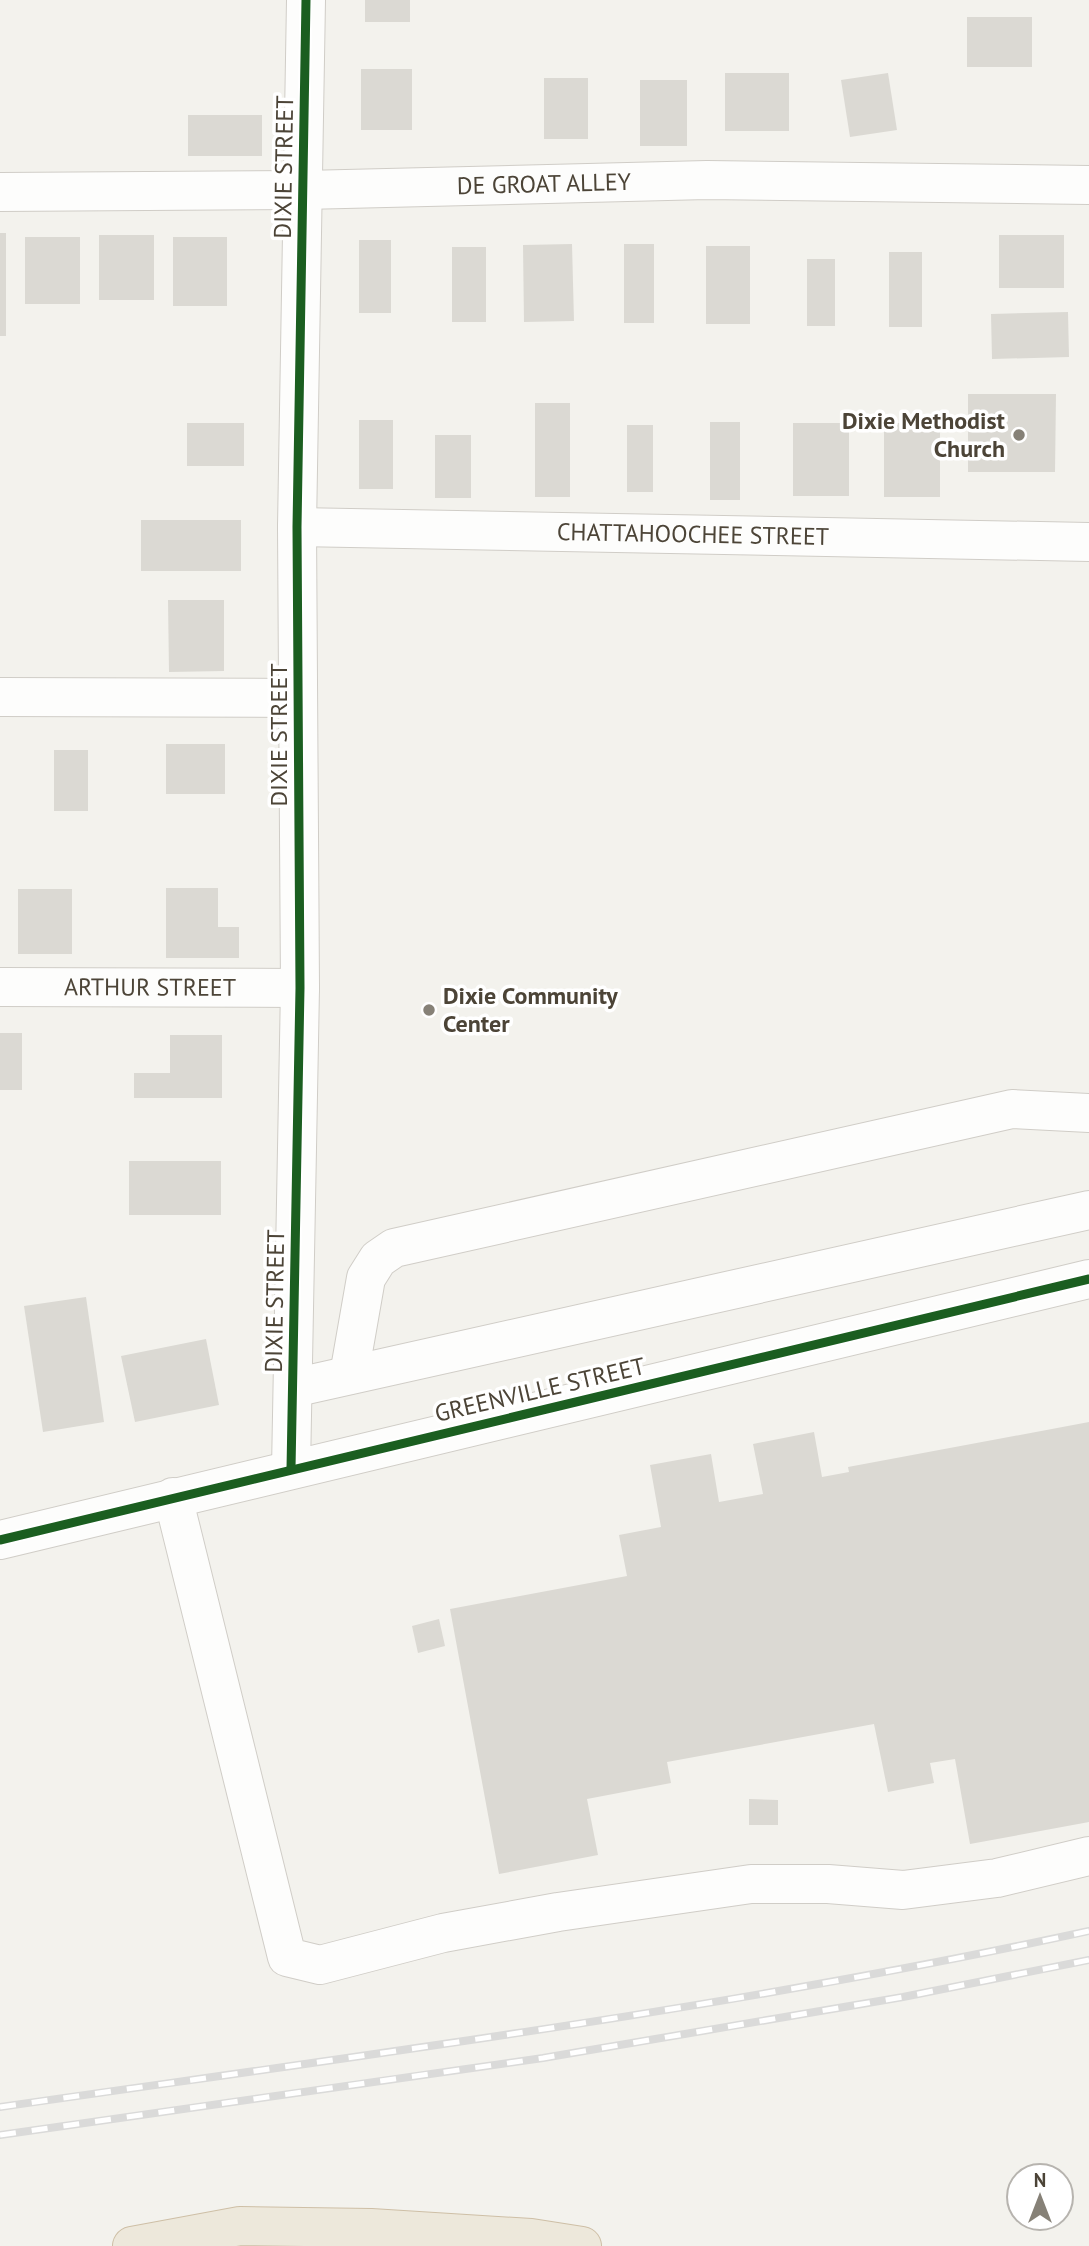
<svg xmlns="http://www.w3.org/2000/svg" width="1089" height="2246" viewBox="0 0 1089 2246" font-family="'PT Sans',sans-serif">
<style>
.building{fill:#dbd9d3}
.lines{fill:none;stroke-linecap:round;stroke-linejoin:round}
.minor-casing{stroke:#d0cdc7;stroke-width:40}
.highway-casing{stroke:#cebfa6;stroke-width:40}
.minor{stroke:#fdfdfc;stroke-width:38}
.highway{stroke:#ede8db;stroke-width:38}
.rail-casing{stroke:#dadad9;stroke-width:8}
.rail{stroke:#fff;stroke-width:5;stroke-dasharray:16;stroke-linecap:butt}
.cycleway-casing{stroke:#fff;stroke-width:13}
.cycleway{stroke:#1b5e20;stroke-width:9}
.poi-dot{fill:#868177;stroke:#fff;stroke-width:2.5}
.labels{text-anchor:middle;stroke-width:7;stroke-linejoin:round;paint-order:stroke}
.street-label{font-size:24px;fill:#4c4437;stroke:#fff}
.poi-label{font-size:24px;font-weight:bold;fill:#4c4437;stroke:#fff;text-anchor:end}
</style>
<rect width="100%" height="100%" fill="#f3f2ed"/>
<g class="building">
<rect x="365" y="0" width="45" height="22"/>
<rect x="967" y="17" width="65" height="50"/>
<rect x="361" y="69" width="51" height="61"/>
<rect x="725" y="73" width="64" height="58"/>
<polygon points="888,73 897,130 850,137 841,80"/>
<rect x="544" y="78" width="44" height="61"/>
<rect x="640" y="80" width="47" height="66"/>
<rect x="188" y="115" width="74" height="41"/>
<rect x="0" y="233" width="6" height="103"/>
<rect x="99" y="235" width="55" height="65"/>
<rect x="999" y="235" width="65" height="53"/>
<rect x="25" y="237" width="55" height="67"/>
<rect x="173" y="237" width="54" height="69"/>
<rect x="359" y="240" width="32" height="73"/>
<polygon points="572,244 574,321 524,322 523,245"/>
<rect x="624" y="244" width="30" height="79"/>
<rect x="706" y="246" width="44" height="78"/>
<rect x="452" y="247" width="34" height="75"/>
<rect x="889" y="252" width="33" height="75"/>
<rect x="807" y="259" width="28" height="67"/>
<polygon points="1068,312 1069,357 992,359 991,314"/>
<polygon points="968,394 1056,394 1055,472 968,472"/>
<rect x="535" y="403" width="35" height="94"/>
<rect x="359" y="420" width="34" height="69"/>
<rect x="710" y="422" width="30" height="78"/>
<rect x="187" y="423" width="57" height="43"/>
<rect x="793" y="423" width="56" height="73"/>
<rect x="884" y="423" width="56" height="74"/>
<rect x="627" y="425" width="26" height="67"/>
<rect x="435" y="435" width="36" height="63"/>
<rect x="141" y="520" width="100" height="51"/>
<polygon points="168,600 224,600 224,671 169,672"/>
<rect x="166" y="744" width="59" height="50"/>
<rect x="54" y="750" width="34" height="61"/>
<polygon points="166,888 218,888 218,927 239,927 239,958 166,958"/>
<rect x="18" y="889" width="54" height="65"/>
<rect x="0" y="1033" width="22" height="57"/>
<polygon points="170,1035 222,1035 222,1098 134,1098 134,1073 170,1073"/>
<rect x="129" y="1161" width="92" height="54"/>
<polygon points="86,1297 104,1422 43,1432 24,1306"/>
<polygon points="206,1339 219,1405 135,1422 121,1356"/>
<polygon points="1089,1422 1089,1822 970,1844 955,1759 930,1763 934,1783 888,1792 874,1724 667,1762 671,1783 587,1799 598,1855 499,1874 450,1609 627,1576 619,1535 661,1527 650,1465 711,1454 719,1502 763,1494 753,1444 814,1432 822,1477 849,1472 848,1467"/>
<polygon points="439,1619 445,1646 418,1653 412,1626"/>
<polygon points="749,1799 778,1800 778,1825 749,1825"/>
</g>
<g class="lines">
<defs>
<g id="minor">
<path id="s1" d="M0,192L304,190L707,180L1089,185"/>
<path id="s2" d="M297,527L1089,542"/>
<polyline points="0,697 298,698"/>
<path id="s3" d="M0,987L300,988"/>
<polyline points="349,1375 366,1278 378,1259 394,1248 1012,1109 1089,1113"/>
<polyline points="293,1388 1089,1210"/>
<polyline points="291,1469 300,988 297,527 306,0"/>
<polyline points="173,1497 287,1957 320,1965 443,1933 558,1912 751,1884 828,1884 903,1890 997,1878 1089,1856"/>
<polyline points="0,1540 1089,1279"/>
</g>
<polyline id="highway" points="132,2246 240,2226 371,2228 531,2238 582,2246"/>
</defs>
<use href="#minor" class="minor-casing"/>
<use href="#highway" class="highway-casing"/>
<use href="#minor" class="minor"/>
<use href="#highway" class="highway"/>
<defs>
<g id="rail">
<path d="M0,2107C364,2055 729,2009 1089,1931"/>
<polyline points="0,2135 543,2058 903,1997 1089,1960"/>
</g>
</defs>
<use href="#rail" class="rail-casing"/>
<use href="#rail" class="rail"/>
<defs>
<g id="cycleway">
<polyline points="291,1469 300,988 297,527 306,0"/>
<polyline points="0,1540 1089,1279"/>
</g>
</defs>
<use href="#cycleway" class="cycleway-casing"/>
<use href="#cycleway" class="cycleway"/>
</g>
<g class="poi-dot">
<circle cx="1019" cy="435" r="7"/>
<circle cx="429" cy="1010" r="7"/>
</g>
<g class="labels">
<g class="street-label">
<text transform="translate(284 167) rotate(-89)" y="8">DIXIE STREET</text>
<text dy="8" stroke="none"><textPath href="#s1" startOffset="544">DE GROAT ALLEY</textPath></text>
<text dy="8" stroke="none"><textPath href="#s2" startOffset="396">CHATTAHOOCHEE STREET</textPath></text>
<text transform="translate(279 735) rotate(-90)" y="8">DIXIE STREET</text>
<text dy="8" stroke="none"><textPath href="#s3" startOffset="150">ARTHUR STREET</textPath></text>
<text transform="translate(275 1301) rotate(-89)" y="8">DIXIE STREET</text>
<text transform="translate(540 1390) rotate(-13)" y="8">GREENVILLE STREET</text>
</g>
<g class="poi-label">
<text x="1005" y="429">Dixie Methodist<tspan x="1005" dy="28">Church</tspan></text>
<text x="443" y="1004" text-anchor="start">Dixie Community<tspan x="443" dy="28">Center</tspan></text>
</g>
</g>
<g transform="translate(1040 2197)"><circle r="33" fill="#ffffff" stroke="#b7b4af" stroke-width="2"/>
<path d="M0-5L12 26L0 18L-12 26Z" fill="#868177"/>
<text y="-10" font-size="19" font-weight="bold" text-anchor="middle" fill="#4c4437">N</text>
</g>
</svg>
